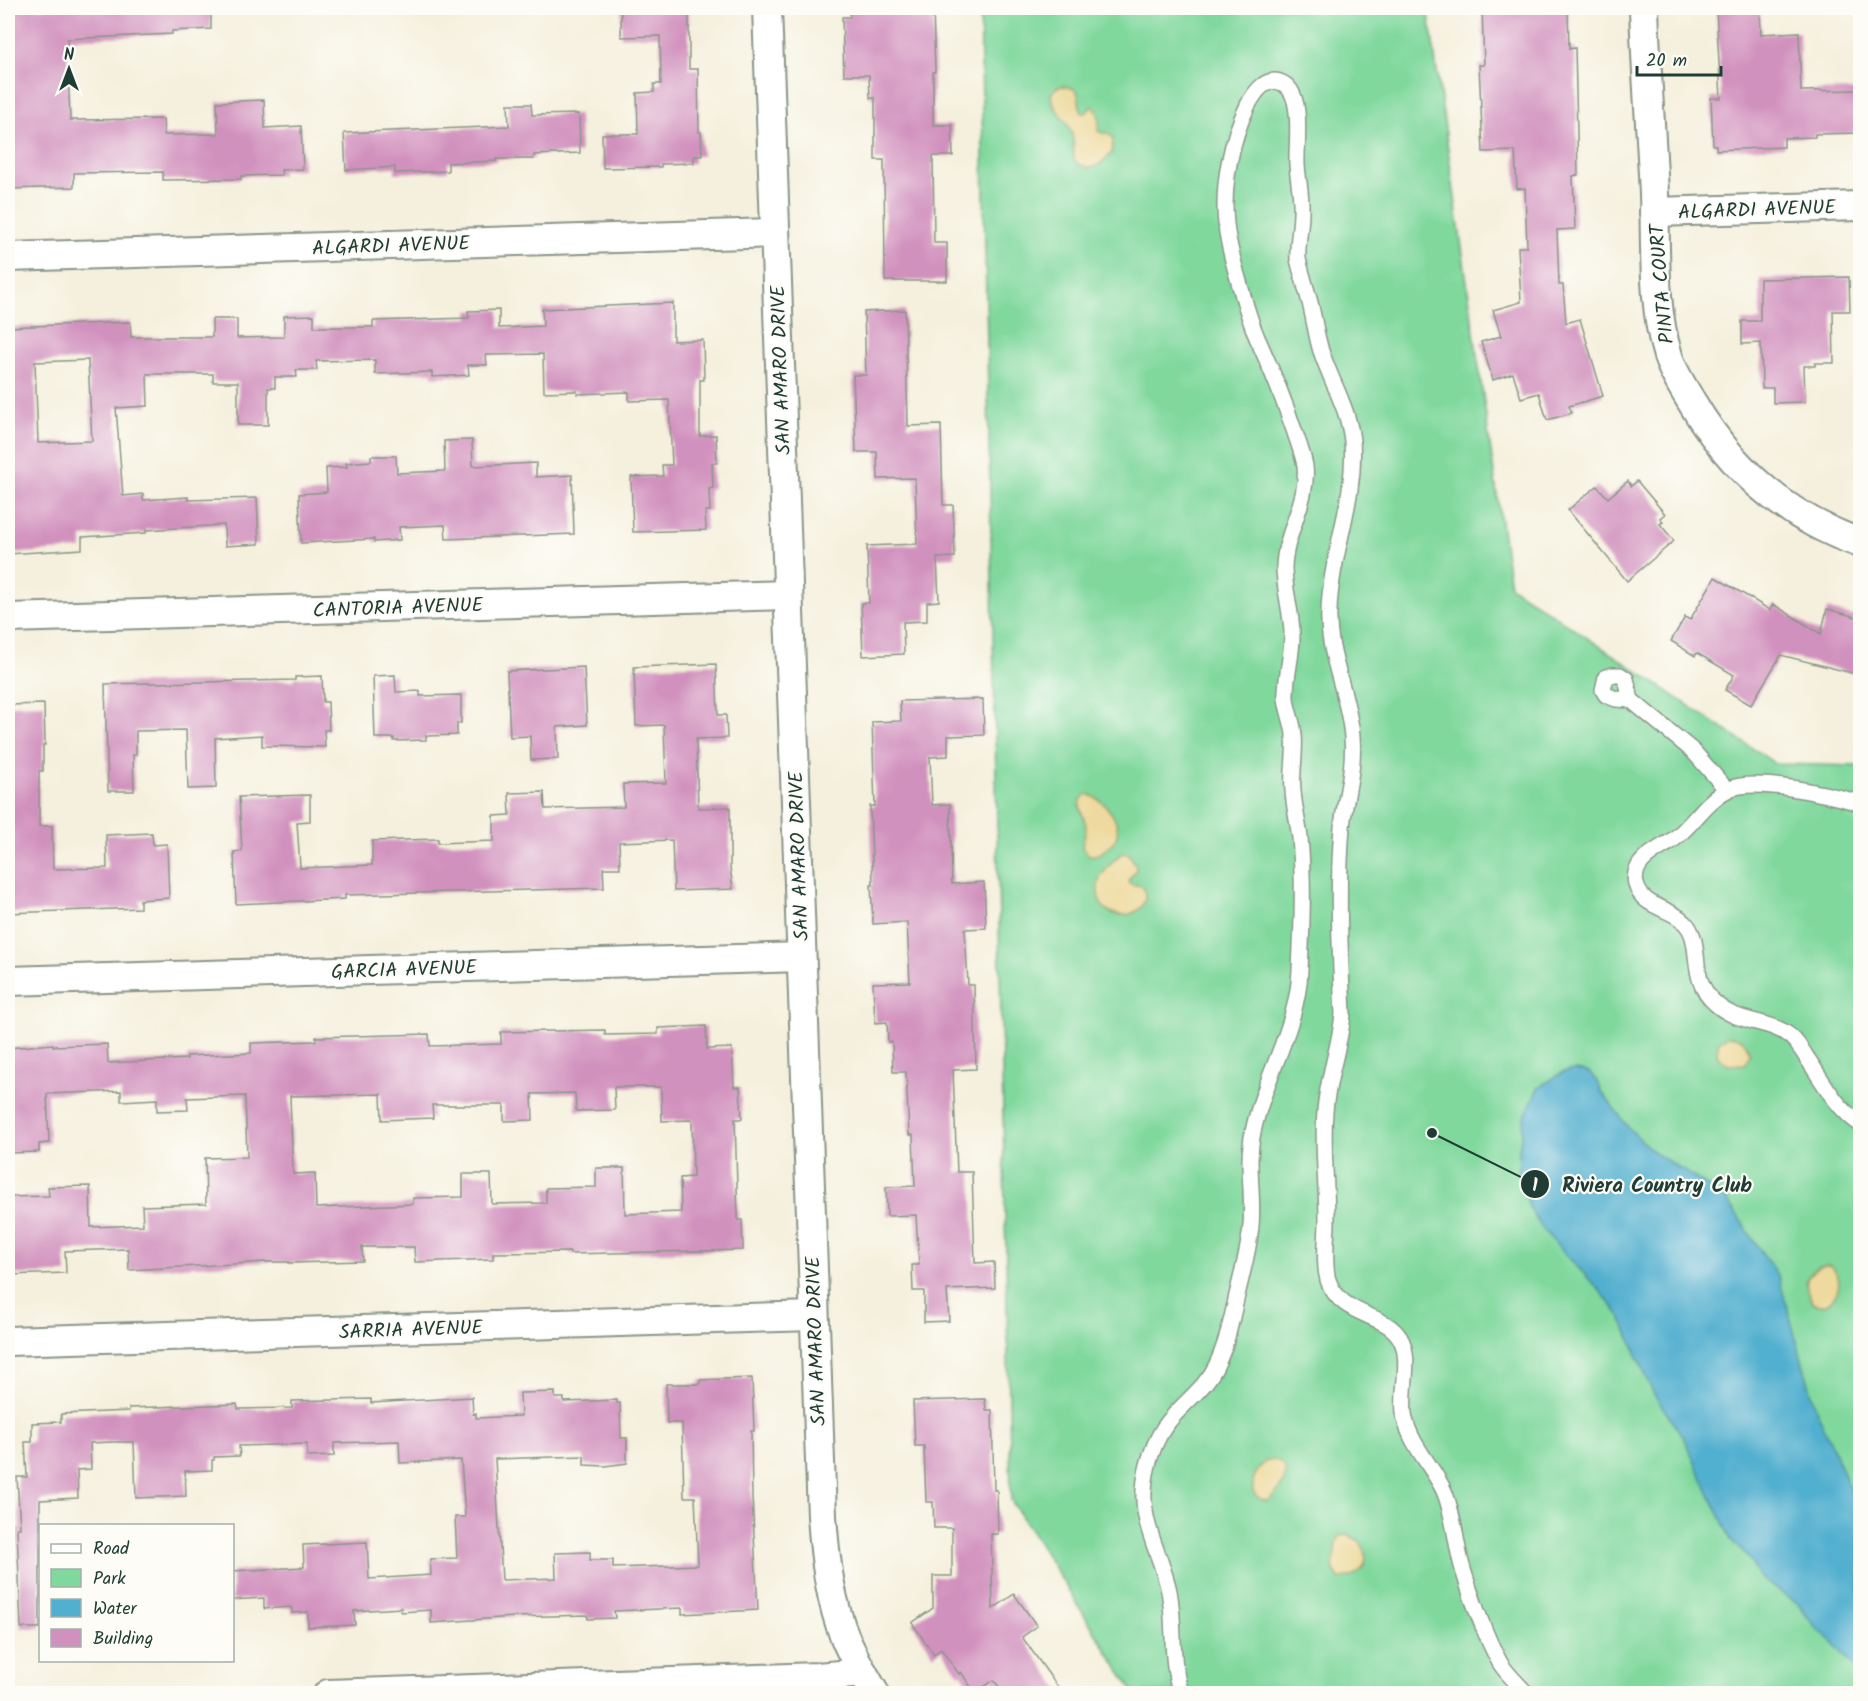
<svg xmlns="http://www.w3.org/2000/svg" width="1868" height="1701" viewBox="0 0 1868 1701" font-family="Kalam,sans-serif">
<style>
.green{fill:#80d89d;stroke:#508a68;stroke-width:1.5}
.sand{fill:#eeda9e;stroke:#868c69;stroke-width:1.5}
.water{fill:#51afcf;stroke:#387682;stroke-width:1.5}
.building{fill:#d191be;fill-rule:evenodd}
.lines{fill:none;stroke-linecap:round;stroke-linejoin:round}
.service-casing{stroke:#8a9688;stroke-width:18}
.minor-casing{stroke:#8a9688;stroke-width:32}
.service{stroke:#fff;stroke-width:15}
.minor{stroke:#fff;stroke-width:28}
.labels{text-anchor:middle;stroke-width:4.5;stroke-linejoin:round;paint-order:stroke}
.street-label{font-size:20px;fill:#1f3d34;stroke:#fdfcf7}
.leader{fill:none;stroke:#1f3d34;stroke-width:2}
.callout-dot{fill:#1f3d34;stroke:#fdfcf7;stroke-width:2}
.mark-label{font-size:18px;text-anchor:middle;font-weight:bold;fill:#fff}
.callout-label{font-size:21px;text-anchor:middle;font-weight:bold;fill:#1f3d34;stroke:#fdfcf7;stroke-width:4.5;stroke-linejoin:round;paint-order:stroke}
</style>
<rect width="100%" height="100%" fill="#fdfcf7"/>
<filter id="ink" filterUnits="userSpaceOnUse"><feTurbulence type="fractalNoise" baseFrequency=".0167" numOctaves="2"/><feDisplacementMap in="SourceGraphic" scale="12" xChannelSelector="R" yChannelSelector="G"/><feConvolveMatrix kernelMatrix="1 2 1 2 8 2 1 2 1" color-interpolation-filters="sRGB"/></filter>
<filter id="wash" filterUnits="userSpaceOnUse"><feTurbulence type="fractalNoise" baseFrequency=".008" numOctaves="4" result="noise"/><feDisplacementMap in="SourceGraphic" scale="24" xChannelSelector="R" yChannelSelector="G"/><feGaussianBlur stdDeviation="1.35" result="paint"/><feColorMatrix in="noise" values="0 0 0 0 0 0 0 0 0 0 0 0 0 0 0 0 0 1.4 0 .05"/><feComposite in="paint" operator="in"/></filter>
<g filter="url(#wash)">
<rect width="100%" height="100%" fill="#f5f0dd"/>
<polygon class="green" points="980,8 1428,8 1510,586 1776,764 1860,766 1860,1693 1134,1693 1011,1500"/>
<g class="sand">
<path d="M1063,86C1086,89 1075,99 1082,113H1086L1091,107H1094C1102,117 1098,120 1098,131L1102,133H1107L1113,138L1112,153C1099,166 1091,175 1074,160C1073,150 1075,141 1071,131C1065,117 1052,110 1051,94L1057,87Z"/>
<path d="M1086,794C1102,797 1123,821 1116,838C1114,842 1109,846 1106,849C1100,854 1097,856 1089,855L1082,847C1083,840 1086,833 1086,827C1085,814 1073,806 1086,794Z"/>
<path d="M1124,853L1129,854L1136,866V870L1128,881L1131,884L1142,886C1159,916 1103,929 1098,894C1097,885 1098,878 1104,872C1110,865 1115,856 1124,853Z"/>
<path d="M1728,1036C1741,1037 1747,1042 1750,1054L1745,1064L1728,1065L1717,1056L1718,1043Z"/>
<path d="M1829,1265C1857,1284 1817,1329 1807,1289C1803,1276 1816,1266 1829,1265Z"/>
<path d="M1272,1459C1299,1465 1280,1491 1268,1501C1240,1498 1256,1462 1272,1459Z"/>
<path d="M1348,1535C1378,1547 1367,1580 1339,1579L1333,1569L1336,1543L1340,1536Z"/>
</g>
<polygon class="water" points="1574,1070 1589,1072 1598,1081 1601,1091 1628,1127 1652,1151 1725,1197 1779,1278 1816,1409 1860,1511 1860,1674 1833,1642 1815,1627 1798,1604 1763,1580 1754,1568 1748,1556 1731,1540 1683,1437 1653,1393 1621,1317 1600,1291 1543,1230 1529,1208 1519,1171 1519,1150 1524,1118 1538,1088 1563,1072"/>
<g id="blocks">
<g class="building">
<polygon points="8,8 211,8 211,29 172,31 172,34 67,39 70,120 163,119 164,135 218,134 217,102 264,100 265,128 301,126 303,169 281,170 282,175 241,176 241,179 163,180 163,172 74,173 74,187 8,189"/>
<polygon points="621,8 689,8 689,69 698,69 699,132 701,132 702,156 694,156 694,163 661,164 661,167 603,168 602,134 638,134 637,93 654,92 654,84 661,84 660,36 621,37"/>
<polygon points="850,8 933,8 935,72 933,72 933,125 952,125 953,156 933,156 934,243 947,243 947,281 885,281 884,160 875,160 875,98 870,98 869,75 844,75 842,17 850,17"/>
<polygon points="1482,8 1568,8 1569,49 1575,48 1578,175 1573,176 1575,229 1557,230 1559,285 1563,285 1566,323 1580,319 1603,396 1569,406 1572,413 1547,420 1539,393 1521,398 1513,373 1493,380 1481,342 1501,336 1493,310 1521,302 1518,247 1527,247 1525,188 1517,189 1515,151 1483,152 1479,65 1484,65"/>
<polygon points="1716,8 1760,8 1761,34 1799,32 1801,91 1860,90 1860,133 1815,134 1815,137 1784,138 1784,147 1716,150 1716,145 1713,145 1711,98 1721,98"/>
<polygon points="508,104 531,104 532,115 579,114 580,153 534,155 534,159 496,159 496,161 448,163 448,171 395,173 395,167 346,170 344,133 509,126"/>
<polygon points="1849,277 1850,311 1833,311 1834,363 1815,363 1815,366 1804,366 1805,402 1773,403 1773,388 1762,388 1761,343 1742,344 1742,321 1760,321 1760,279"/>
<path d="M673,303V341L703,340L704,380H700V436L716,435L717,463H712L713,488L709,489L710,511H705L706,530L633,532L631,477L663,476L662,465H672L669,400L629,401V392L577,394V391L544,392L543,354L486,355L487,365H468L469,375L432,377V372L375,374V360L316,361L317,370H296L297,377H275V388H268V425H238V382H213V374H147L148,406L116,408L123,496L143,494V500L188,497V500L257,498L259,544L225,546L224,525L146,530V533L82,537V549L8,554V327L130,322L131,337H212V319H237V338L284,337V316L314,315V327H373V321L469,318L468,311L499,310V328L543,326L542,309ZM88,360L92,441L38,443L35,362Z"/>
<polygon points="905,310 908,426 941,425 943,505 953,505 955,557 937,558 939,601 927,602 927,621 903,622 904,654 863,656 861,603 869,603 867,546 917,544 915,478 878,479 877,452 856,452 853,375 866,375 864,312"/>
<polygon points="472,440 473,466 536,463 536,477 572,475 574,534 446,539 445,525 399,527 400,540 374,542 374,539 301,543 299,494 327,492 326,468 347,467 346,463 371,461 371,456 396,456 397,473 445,471 444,441"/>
<polygon points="1628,481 1631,486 1637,481 1665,514 1660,518 1663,522 1660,524 1674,541 1627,581 1568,510 1597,486 1608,498"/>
<polygon points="1715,577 1770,610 1773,604 1821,634 1827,609 1860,618 1860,675 1781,655 1751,705 1725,690 1734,675 1697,653 1695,656 1671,641 1685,617 1690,620"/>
<polygon points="716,664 718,715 726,715 727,738 696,739 698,808 730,807 730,867 733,889 674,891 672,840 619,842 620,868 603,868 604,888 345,895 345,899 236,904 234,852 242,851 239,797 310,795 310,821 297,822 300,868 372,865 372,841 438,839 438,843 494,841 494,816 510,815 509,793 544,792 545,809 624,807 623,784 666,783 664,725 636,726 634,667"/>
<polygon points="584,667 587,725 557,727 558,759 531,760 530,736 510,737 507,671"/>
<polygon points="395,675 396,692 420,691 420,696 461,695 461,723 457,723 457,735 426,736 426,740 394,741 394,738 375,738 373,676"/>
<polygon points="322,676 323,702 328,702 329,730 324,730 325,747 262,746 262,735 215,738 216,788 188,789 186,730 136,731 136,755 133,755 134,791 108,791 105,684 295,680 295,677"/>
<polygon points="983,699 984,735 948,736 948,756 930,757 932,805 950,804 952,884 984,882 986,928 965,929 968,985 974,985 976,1069 953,1070 957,1172 972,1172 975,1263 994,1262 995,1288 947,1290 949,1321 924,1322 924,1291 913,1291 912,1265 919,1265 916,1215 887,1216 886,1187 915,1186 913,1135 909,1135 906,1072 893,1072 892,1042 888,1042 887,1022 875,1023 873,983 910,982 907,922 873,924 871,885 873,885 870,806 875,806 872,722 901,721 900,701"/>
<polygon points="44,704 45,745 43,745 43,771 39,771 39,826 52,826 53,869 107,868 106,835 152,833 153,845 167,844 169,898 140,900 140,908 8,913 8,705"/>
<path d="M706,1026L707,1049L732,1048L734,1087H740L742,1119H735L738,1220H742L743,1250L570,1254V1252L493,1253V1259L415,1262L414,1247H362L363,1261L289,1263V1262H266L129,1270L128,1249L65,1251L66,1273L8,1275V1247H10L8,1197L49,1196L48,1187L90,1186L91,1227L143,1225L142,1206L206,1204L205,1158L247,1157L245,1096L187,1098L188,1110L157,1111V1099L121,1101V1091L47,1094L49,1143L39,1144V1152L8,1153V1048L53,1044V1046L107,1044L108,1063L187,1059V1056L251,1053V1043L316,1041V1037L429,1034L430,1046L501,1044V1032L605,1030V1035L658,1034V1028ZM614,1087H661L662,1121L692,1120L693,1177L680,1178L681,1212L625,1214L624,1168H596V1187L546,1188V1203L492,1204L491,1174H463V1197L413,1198V1204L316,1208L315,1173L293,1174L290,1096L381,1094L382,1120L433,1118L432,1105H504V1121L533,1120L532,1094L575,1093L576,1111L615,1110Z"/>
<polygon points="752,1378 754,1431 751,1431 752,1497 758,1610 682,1614 682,1608 614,1611 615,1618 588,1619 587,1615 514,1617 431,1623 431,1610 401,1612 401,1608 354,1611 355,1625 308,1627 308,1612 292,1613 291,1607 264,1609 264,1598 232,1600 232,1571 304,1567 303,1545 367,1542 369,1579 431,1575 430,1559 457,1558 455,1517 465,1517 461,1460 400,1463 399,1441 334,1443 334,1456 307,1457 307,1444 239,1446 240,1456 214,1457 214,1460 212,1460 212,1470 185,1471 186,1496 136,1498 134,1442 112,1442 90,1443 91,1469 77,1470 78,1498 40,1500 40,1628 21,1628 17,1528 20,1528 17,1477 27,1477 25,1442 32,1442 32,1423 61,1422 61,1414 129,1411 129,1408 237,1404 238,1409 292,1408 292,1401 371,1399 371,1403 472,1397 473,1414 476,1413 476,1418 521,1416 520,1393 555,1392 555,1398 564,1398 564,1402 617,1400 617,1403 620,1403 621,1438 627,1438 627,1463 605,1466 584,1465 584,1456 495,1459 502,1580 556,1578 555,1553 590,1552 590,1560 613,1560 613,1568 698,1565 695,1497 684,1497 682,1423 667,1423 666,1384 700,1384 700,1380"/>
<polygon points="985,1399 986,1410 992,1410 994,1490 997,1490 998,1534 991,1534 993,1609 1014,1594 1037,1626 1022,1637 1063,1694 1004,1694 994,1680 975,1693 961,1672 959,1674 941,1649 934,1655 912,1623 933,1608 933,1576 952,1576 952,1528 934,1528 933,1502 926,1502 924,1446 915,1446 913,1401"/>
</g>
</g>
</g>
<g filter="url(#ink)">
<use href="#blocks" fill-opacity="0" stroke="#8a9688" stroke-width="1.5"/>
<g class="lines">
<defs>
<g id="service">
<polyline points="1631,700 1616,699 1606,695 1603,690 1606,677 1612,675 1620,675 1626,679 1631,700 1693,751 1727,790"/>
<path d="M1860,803C1831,795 1753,776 1727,790C1704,802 1691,828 1670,842C1654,852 1631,862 1636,884C1642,908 1670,907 1684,922C1705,942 1686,978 1716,1004C1738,1024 1768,1019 1790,1036C1797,1042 1802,1050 1807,1058C1823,1081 1836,1108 1860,1124"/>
<path d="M1181,1694C1169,1656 1176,1627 1169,1591C1162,1557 1142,1527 1144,1491C1145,1468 1154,1439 1169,1421C1185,1401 1206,1388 1217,1364C1228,1341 1232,1316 1238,1291C1243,1270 1249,1248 1251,1226C1254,1195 1246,1164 1253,1132C1264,1077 1298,1027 1300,970C1302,927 1304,881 1300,838C1298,822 1294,807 1293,791C1291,772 1296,754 1294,735C1293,722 1287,710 1286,698C1285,676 1293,655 1292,632C1291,610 1284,589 1284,567C1285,532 1309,501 1305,466C1303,454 1298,442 1294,430C1284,400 1272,371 1259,342C1251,325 1246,307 1241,289C1235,268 1228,246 1226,224C1222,186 1231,139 1248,105C1255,92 1267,74 1284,84C1304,96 1296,144 1297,165C1298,180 1302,196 1301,212C1301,228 1297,242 1298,259C1302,276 1308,293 1312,311C1315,325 1317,338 1321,351C1331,381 1349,410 1352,441C1357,499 1330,555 1329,612C1327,655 1349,694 1352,737C1355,767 1345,798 1342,827C1337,889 1340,952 1343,1014C1340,1047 1327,1079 1325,1112C1322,1148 1327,1185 1327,1221C1327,1239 1323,1262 1328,1280C1341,1318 1385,1312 1400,1338C1413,1359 1399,1395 1405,1419C1411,1445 1433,1467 1444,1491C1454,1514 1455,1541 1462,1566C1470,1594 1486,1638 1500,1663C1507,1674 1518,1684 1527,1694"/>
</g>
<g id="minor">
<path d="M767,8L822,1516C825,1558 830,1602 846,1640C854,1659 865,1676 875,1694"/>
<path d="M1644,8C1646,70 1651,131 1654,194C1656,247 1652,305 1668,356C1673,373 1684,389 1693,404C1732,470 1788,518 1860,543"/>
<polyline points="1654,212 1860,206"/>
<polyline points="8,257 775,233"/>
<polyline points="8,618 788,595"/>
<polyline points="8,981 801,957"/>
<polyline points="8,1341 814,1316"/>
<polyline points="328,1694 817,1677 863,1673"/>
</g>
</defs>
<use href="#service" class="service-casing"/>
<use href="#minor" class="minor-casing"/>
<use href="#service" class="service"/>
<use href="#minor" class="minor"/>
</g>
</g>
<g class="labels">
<g class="street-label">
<text transform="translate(1757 209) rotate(-2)" y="7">ALGARDI AVENUE</text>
<text transform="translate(391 245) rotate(-2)" y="7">ALGARDI AVENUE</text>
<text transform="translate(1661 284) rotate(-95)" y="7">PINTA COURT</text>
<text transform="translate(780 370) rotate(-92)" y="7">SAN AMARO DRIVE</text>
<text transform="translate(398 607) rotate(-2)" y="7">CANTORIA AVENUE</text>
<text transform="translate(798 856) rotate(-92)" y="7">SAN AMARO DRIVE</text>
<text transform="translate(404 969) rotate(-2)" y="7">GARCIA AVENUE</text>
<text transform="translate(411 1329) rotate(-2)" y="7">SARRIA AVENUE</text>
<text transform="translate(815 1341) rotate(-92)" y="7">SAN AMARO DRIVE</text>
</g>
</g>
<path class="leader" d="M1432 1133L1535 1184"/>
<g class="callout-dot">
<circle cx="1432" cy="1133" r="6"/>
<circle cx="1535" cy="1184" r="15"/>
</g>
<g class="mark-label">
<text x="1535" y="1191">1</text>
</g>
<g class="callout-label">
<text x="1657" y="1192">Riviera Country Club</text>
</g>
<rect width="1868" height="1701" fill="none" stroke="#fdfcf7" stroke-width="30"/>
<rect x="39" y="1524" width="195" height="138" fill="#fdfcf7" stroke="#a4b0a9" stroke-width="1.5"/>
<rect x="51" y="1544" width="30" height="9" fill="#ffffff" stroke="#a4b0a9" stroke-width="1.5"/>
<text x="93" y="1554" font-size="18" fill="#1f3d34">Road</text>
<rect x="51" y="1569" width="30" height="18" fill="#80d89d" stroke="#a4b0a9" stroke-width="1.5"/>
<text x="93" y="1584" font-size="18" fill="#1f3d34">Park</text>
<rect x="51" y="1599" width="30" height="18" fill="#51afcf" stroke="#a4b0a9" stroke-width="1.5"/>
<text x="93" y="1614" font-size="18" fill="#1f3d34">Water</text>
<rect x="51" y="1629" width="30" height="18" fill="#d191be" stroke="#a4b0a9" stroke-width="1.5"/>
<text x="93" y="1644" font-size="18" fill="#1f3d34">Building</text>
<g transform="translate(69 69)" stroke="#fdfcf7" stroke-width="4.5" paint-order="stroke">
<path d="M0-4.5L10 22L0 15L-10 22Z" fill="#1f3d34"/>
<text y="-9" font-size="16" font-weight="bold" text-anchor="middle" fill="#1f3d34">N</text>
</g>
<path d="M1637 66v9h84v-9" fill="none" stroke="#1f3d34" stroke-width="3"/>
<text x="1646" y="66" font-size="18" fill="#1f3d34" stroke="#fdfcf7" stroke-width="4.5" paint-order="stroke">20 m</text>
</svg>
